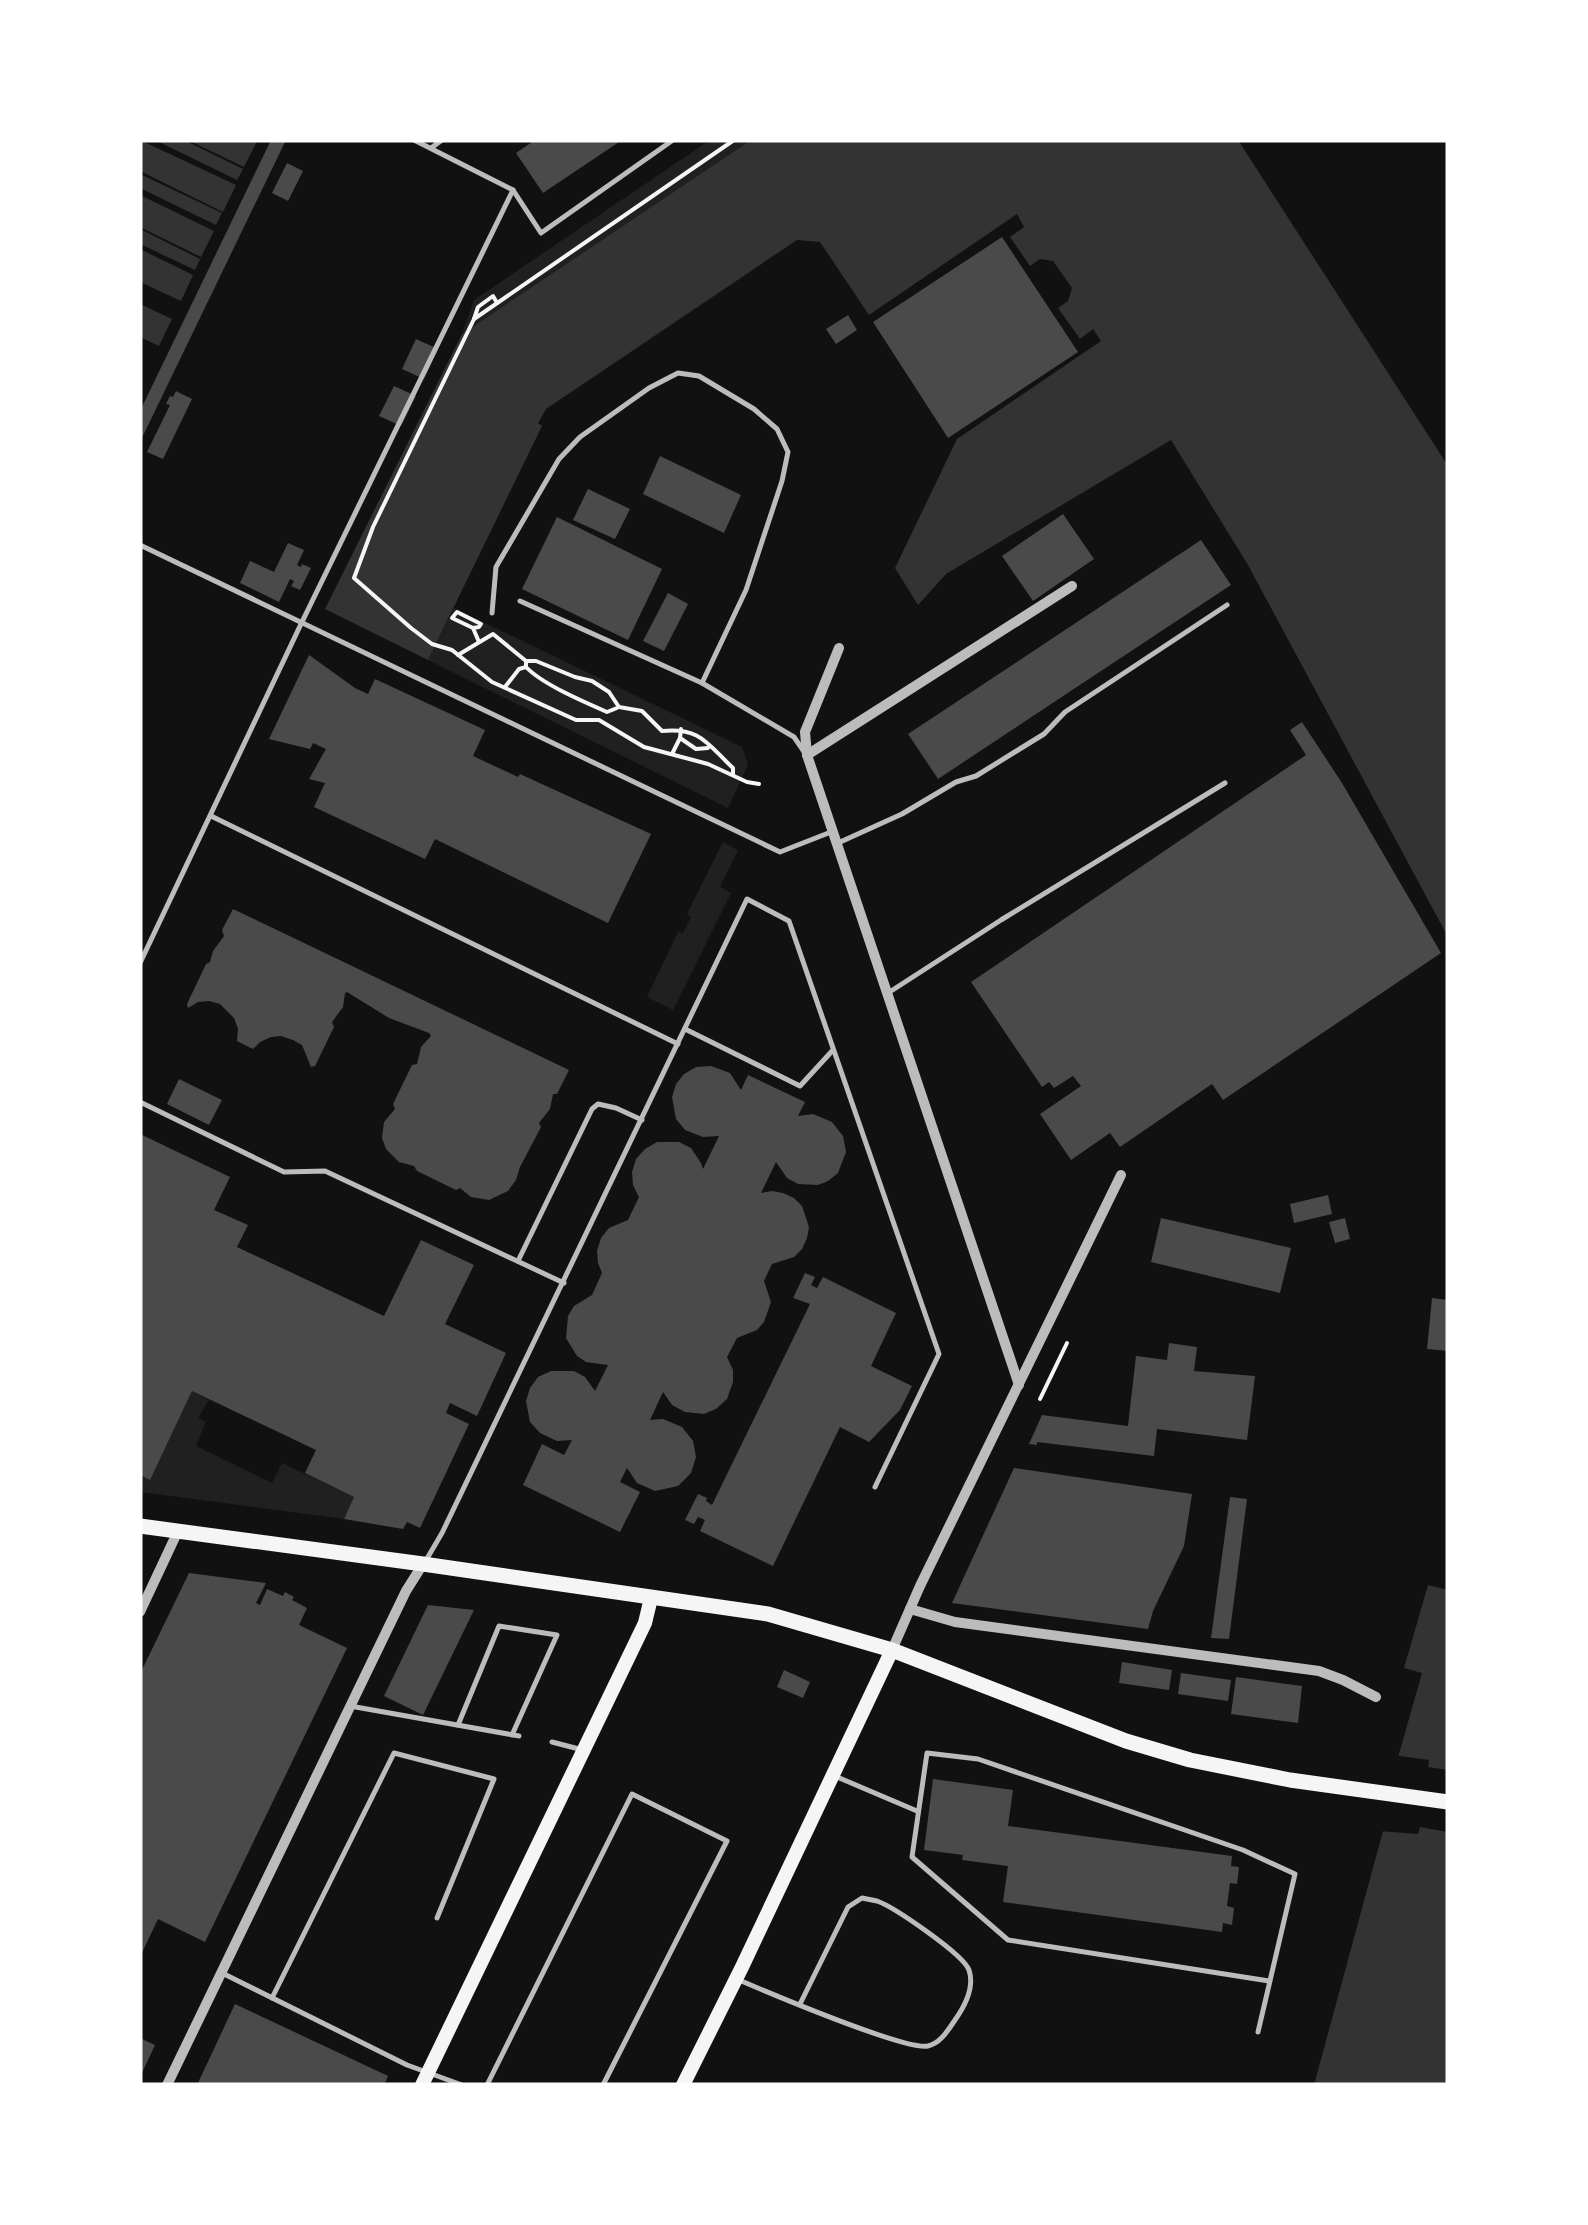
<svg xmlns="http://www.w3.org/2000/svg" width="1588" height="2225" viewBox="0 0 1588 2225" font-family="Arial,sans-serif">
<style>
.green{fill:#202020}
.water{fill:#333}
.pier{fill:#111}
.building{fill:#4a4a4a}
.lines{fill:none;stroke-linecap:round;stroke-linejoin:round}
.path{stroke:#f5f5f5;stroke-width:4}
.service{stroke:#bcbcbc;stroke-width:5}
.minor{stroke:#bcbcbc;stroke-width:10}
.secondary{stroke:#f5f5f5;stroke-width:14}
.primary{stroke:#f5f5f5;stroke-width:15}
</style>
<rect width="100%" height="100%" fill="#111"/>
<g class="green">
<polygon points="710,140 751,140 462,334 474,300"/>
<polygon points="454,608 742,747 748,765 728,808 428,660"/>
<polygon points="723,842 738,850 720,887 731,893 673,1010 647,997 678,932 683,933 691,917 687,914"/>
<polygon points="192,1391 209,1400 198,1418 206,1422 196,1446 272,1483 282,1463 354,1497 344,1519 140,1492 140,1475 150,1479"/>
</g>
<g class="water">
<polygon points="140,140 236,185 223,212 140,171"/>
<polygon points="155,140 184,140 243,169 237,180"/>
<polygon points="188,140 257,141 244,167"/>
<polygon points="751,140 1238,140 1448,466 1448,937 1248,565 1171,440 946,574 918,605 895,568 957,439 1101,341 1093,329 1080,339 1058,308 1068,301 1072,288 1053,261 1040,259 1030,266 1010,237 1024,227 1017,214 869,315 820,242 797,240 546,409 538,423 542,426 428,660 325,609 462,334"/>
<polygon points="140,174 222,213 216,225 140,188"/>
<polygon points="140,195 214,231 201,257 140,227"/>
<polygon points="140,229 200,259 195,270 140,244"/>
<polygon points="140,249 193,275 181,301 140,282"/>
<polygon points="140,304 172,319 159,346 140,337"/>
<polygon points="1428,1585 1448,1590 1448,2085 1314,2085 1383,1831 1397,1761 1422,1673 1404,1668"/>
</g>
<polygon class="pier" points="1393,1755 1429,1760 1428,1767 1448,1770 1448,1832 1420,1827 1418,1834 1378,1831"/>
<g class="building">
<polygon points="271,140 286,140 140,442 140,411"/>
<polygon points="535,140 622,140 543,193 516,153"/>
<polygon points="287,163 303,171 288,201 272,193"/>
<polygon points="1002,237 1078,352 948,438 873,322"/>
<polygon points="848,315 857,330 836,344 826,329"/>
<polygon points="416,339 438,349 424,379 402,369"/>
<polygon points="394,386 416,396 401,426 379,416"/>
<polygon points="176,391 192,399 163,459 147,452 170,405 166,404 170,396 173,397"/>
<polygon points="660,456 741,495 724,533 643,494"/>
<polygon points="588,489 630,509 615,539 573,520"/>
<polygon points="1063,514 1094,559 1033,601 1002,556"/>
<polygon points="557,517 662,569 628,640 522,589"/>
<polygon points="1201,540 1231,585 938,779 908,734"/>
<polygon points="288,543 304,550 297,565 301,567 302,564 311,568 300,590 291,586 294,581 290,579 279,602 240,583 250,561 274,572"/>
<polygon points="668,593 688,604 664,651 643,641"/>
<polygon points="309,655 355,688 368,694 375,679 485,730 473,756 518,777 520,774 651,834 608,923 435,839 425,859 314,807 325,783 309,779 326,749 313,743 310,749 269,739"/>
<polygon points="1302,722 1342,783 1441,953 1223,1100 1212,1084 1120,1147 1110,1133 1071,1160 1040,1114 1081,1086 1073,1076 1054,1088 1049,1082 1042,1087 971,982 1306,755 1290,730"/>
<polygon points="233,909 569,1070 557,1094 553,1094 550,1109 539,1123 541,1127 520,1167 516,1180 508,1191 489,1200 471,1197 460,1188 456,1190 417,1171 414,1166 399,1162 386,1149 382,1138 384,1122 395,1109 393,1104 412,1065 417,1064 421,1047 431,1036 429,1033 389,1018 347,992 345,993 343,1007 332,1022 334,1027 315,1066 311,1067 302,1045 293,1040 281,1036 271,1037 260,1042 253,1049 237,1041 238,1029 234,1018 220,1004 209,1001 198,1002 188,1008 187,1004 206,964 210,962 213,951 224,936 222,930"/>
<polygon points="711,1066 730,1073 741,1090 748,1075 805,1102 798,1116 813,1114 832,1122 843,1136 846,1152 838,1173 828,1181 818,1185 798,1184 787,1178 776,1162 761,1193 772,1191 783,1193 794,1198 802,1206 809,1227 807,1238 802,1249 794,1257 772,1264 764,1281 771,1302 764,1322 757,1330 737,1338 727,1357 733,1370 733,1382 727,1399 716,1409 704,1414 685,1412 672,1405 663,1392 650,1420 663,1419 682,1427 693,1441 696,1457 691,1473 678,1486 655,1491 637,1483 627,1468 620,1482 640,1492 620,1532 523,1485 542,1444 564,1455 572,1440 557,1441 540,1433 530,1422 526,1401 530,1388 538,1377 551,1371 574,1371 585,1377 595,1391 608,1365 586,1362 577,1356 566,1338 568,1316 574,1306 592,1295 602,1273 598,1263 597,1251 601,1238 609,1228 628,1220 639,1197 633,1185 632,1172 636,1159 645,1149 657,1142 679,1142 691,1148 701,1163 703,1169 719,1136 703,1137 685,1130 676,1119 672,1097 676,1084 684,1074 696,1067"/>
<polygon points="179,1079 222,1100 209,1125 167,1104"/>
<polygon points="140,1134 230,1177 214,1210 248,1225 237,1247 384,1316 421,1240 474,1265 445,1324 506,1353 477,1416 450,1403 446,1413 469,1424 420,1528 407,1522 403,1529 344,1519 354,1497 305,1473 316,1450 192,1391 150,1480 140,1475"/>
<polygon points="1328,1195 1332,1214 1294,1223 1290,1204"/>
<polygon points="1161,1218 1291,1248 1280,1293 1151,1262"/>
<polygon points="1345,1218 1350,1239 1335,1243 1329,1222"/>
<polygon points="805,1273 815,1277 811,1285 817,1288 823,1277 896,1313 871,1366 912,1386 900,1410 869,1442 840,1427 773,1566 700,1531 705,1520 698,1517 694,1524 685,1520 698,1494 707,1498 706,1501 712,1505 810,1304 793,1298"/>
<polygon points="1432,1298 1448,1300 1448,1351 1427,1349"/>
<polygon points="1169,1343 1197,1347 1194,1371 1255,1376 1247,1440 1157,1429 1154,1456 1037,1442 1037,1445 1029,1444 1042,1415 1128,1426 1136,1356 1167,1360"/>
<polygon points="1014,1468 1192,1494 1184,1546 1153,1611 1148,1629 952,1603"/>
<polygon points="1230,1497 1247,1499 1229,1639 1211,1638"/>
<polygon points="189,1573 266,1583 256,1603 260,1605 267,1589 283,1596 285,1592 294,1597 292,1600 307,1608 299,1625 347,1648 205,1942 158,1919 140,1957 140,1674"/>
<polygon points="428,1605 474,1610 423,1715 384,1696"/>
<polygon points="1122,1662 1172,1670 1169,1690 1119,1683"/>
<polygon points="784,1670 810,1682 803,1698 777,1687"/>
<polygon points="1181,1673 1231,1680 1228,1701 1178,1694"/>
<polygon points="1236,1677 1302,1686 1298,1723 1231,1714"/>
<polygon points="933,1779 1013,1790 1008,1826 1232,1856 1231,1866 1239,1867 1237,1884 1230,1883 1227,1906 1234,1908 1232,1925 1223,1923 1222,1932 1003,1902 1008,1866 962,1860 963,1855 924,1850"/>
<polygon points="235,2004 388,2076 384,2085 197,2085"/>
<polygon points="140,2038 155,2045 140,2077"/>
</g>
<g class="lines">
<g class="path">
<polyline points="734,140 474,319 373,527 354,578 411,628 432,644 452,650 492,682 576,720 599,720 644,747 708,764 747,782 759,784"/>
<polyline points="474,319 478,307 493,296 497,303"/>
<polyline points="473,628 452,618 457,612 481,624 479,627 473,628 479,642"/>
<path d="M458,655L493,634L526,661H536L575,677L592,681L609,692L619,707L642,711L662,731C701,727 707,744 733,768V774"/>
<path d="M526,661V667C542,684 584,702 607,712L617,708"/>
<polyline points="505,687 519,669 526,667"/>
<polyline points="681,729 680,738 696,749 708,748"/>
<polyline points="672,754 680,738"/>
<polyline points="1040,1399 1067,1343"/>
</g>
<g class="service">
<polyline points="414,140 513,190 541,233 673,140"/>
<polyline points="431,148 442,140"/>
<polyline points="140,545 780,852 831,832"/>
<polyline points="520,601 702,683"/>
<polyline points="492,613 496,567 559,459 580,437 649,388 678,373 699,376 754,409 777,429 788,452 782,481 746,590 702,683 794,737 805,753"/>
<polyline points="211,816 678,1044"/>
<polyline points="838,843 902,814 956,782 976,776 1044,734 1065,712 1227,605"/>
<polyline points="140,963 301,624 513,190"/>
<polyline points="888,993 1001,920 1225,783"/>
<polyline points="685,1029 800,1086 833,1050"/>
<polyline points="140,1102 284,1172 325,1171 564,1283"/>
<polyline points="518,1261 592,1109 598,1104 616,1108 642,1120"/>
<polyline points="425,1562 442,1533 747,899 789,921 939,1354 875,1487"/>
<polyline points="350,1706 519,1736"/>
<polyline points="458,1725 499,1626 557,1635 512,1735"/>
<polyline points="552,1742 579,1749"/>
<polyline points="837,1777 917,1811"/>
<polyline points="222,1973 407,2065 462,2085"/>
<path d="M739,1980C767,1992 906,2051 928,2046C941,2043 948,2030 955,2020C965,2006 975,1988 969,1970C963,1954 894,1907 877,1901C872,1900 867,1899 862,1898L848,1907L800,2004"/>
<polyline points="272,1998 394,1753 494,1779 437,1918"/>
<polyline points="1258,2032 1295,1874 1243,1850 978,1759 927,1753 912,1857 1008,1940 1269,1981"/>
<polyline points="487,2085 632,1794 727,1841 603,2085"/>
</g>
<g class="minor">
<polyline points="839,648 805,732 807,755 1019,1385"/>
<polyline points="807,755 1072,586"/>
<polyline points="910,1609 955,1622 1319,1671 1343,1680 1376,1697"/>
<polyline points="140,1612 178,1531"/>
<polyline points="892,1650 920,1586 1121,1175"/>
<polyline points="167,2085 406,1591 423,1564"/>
</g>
<g class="secondary">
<polyline points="422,2085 645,1623 651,1598"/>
<polyline points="683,2085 742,1967 892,1650"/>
</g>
<polyline class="primary" points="140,1526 423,1564 768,1614 892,1650 1126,1741 1190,1760 1290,1780 1448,1802"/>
</g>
<rect width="1588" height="2225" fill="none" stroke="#ffffff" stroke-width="285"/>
</svg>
